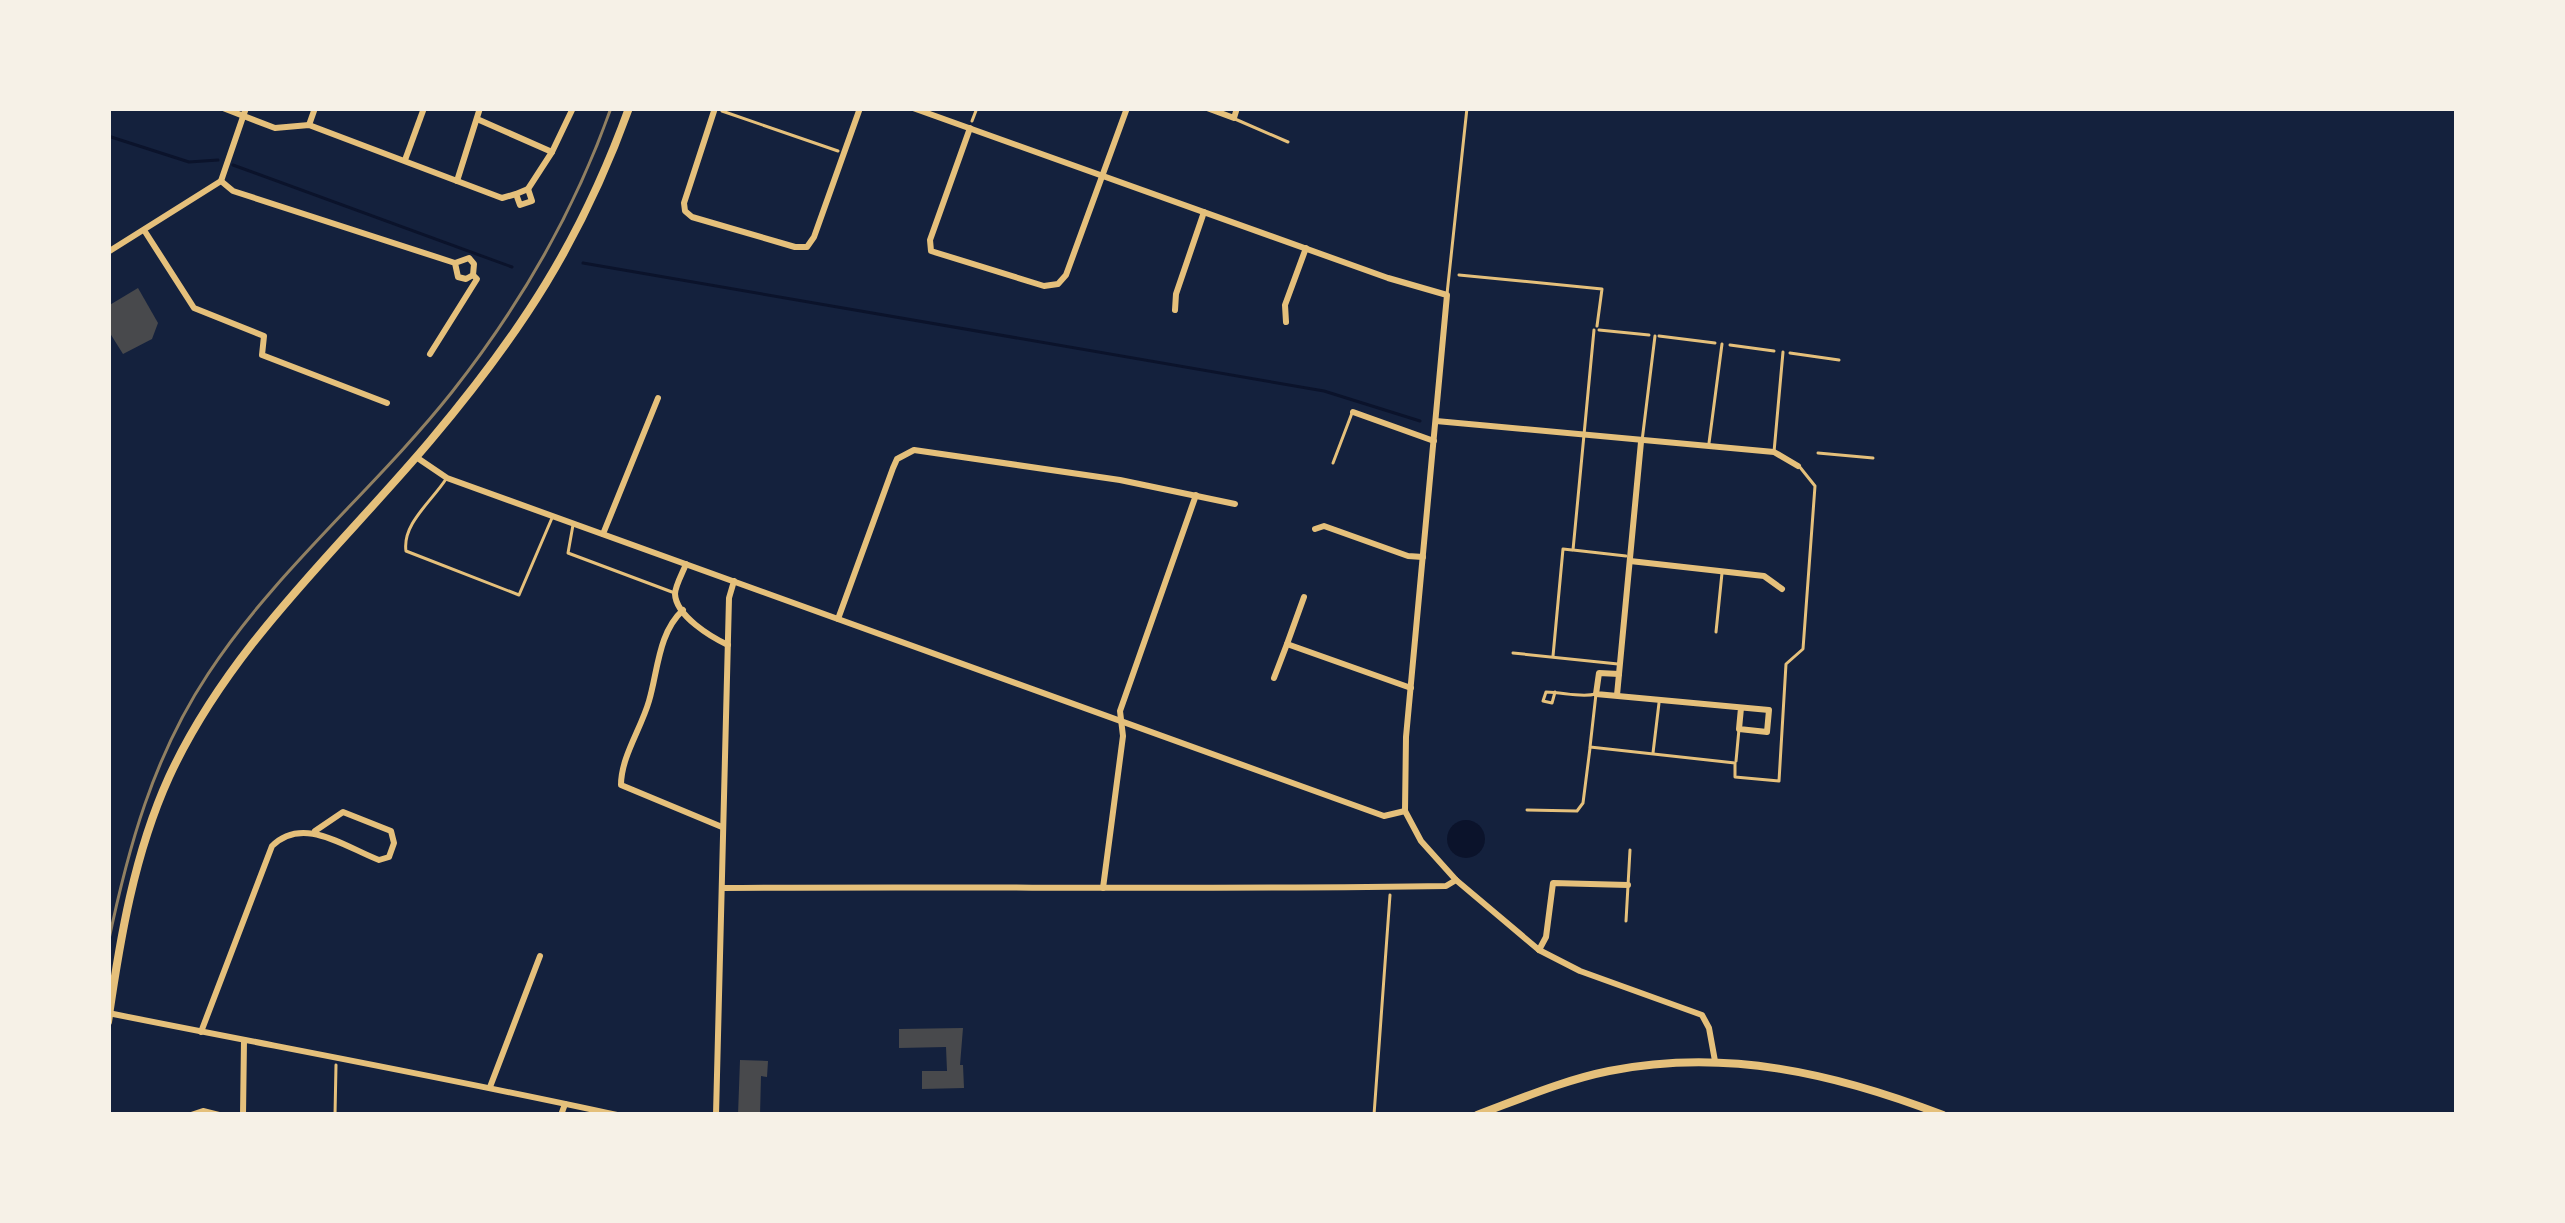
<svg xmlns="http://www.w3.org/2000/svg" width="2565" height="1223" viewBox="0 0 2565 1223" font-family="'Roboto Condensed',sans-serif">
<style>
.water{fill:#0b132b}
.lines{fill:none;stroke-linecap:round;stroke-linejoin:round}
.stream{stroke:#0b132b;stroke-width:3}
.building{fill:#48494c}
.path{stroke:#e5c07b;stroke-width:3}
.service{stroke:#e5c07b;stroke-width:3}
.minor{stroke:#e5c07b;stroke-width:6}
.secondary{stroke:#e5c07b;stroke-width:8}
.tram{stroke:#918062;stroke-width:3}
</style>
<rect width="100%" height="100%" fill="#14213d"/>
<circle class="water" cx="1466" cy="839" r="19"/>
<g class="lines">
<g class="stream">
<polyline points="108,136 189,162 218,160"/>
<polyline points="233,165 512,267"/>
<polyline points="583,263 1324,391 1420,421"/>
</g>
</g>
<g class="building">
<polygon points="138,288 158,323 152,339 123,354 108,330 108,306"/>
<polygon points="963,1028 960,1065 963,1065 964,1088 922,1089 922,1071 947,1071 946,1047 899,1048 899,1029"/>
<polygon points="740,1060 768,1061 767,1077 761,1076 760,1115 738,1115"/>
</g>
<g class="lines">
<g class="path">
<polyline points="722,111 838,151"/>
<polyline points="972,121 977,108"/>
<polyline points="1459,275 1602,289 1597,326"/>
<polyline points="1599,330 1649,335"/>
<polyline points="1659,336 1715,343"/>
<polyline points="1730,345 1774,351"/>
<polyline points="1790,353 1839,360"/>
<polyline points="335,1115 336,1065"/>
<polyline points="1374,1115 1390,895"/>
</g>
<g class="service">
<polyline points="1235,119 1288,142"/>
<polyline points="1447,294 1467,108"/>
<polyline points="1594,330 1573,550 1626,556"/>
<polyline points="1642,441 1655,336"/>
<polyline points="1709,443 1722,344"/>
<polyline points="1774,452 1783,352"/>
<polyline points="1818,453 1873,458"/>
<polyline points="1333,463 1352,413"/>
<path d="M446,479C432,501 402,524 406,551L519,595L552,518"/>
<polyline points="573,525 568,553 672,592"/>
<polyline points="1716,632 1722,573"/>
<polyline points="1513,653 1618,664"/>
<polyline points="1553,656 1563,549 1572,550"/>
<path d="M1555,692L1552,703L1543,701L1546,692C1563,692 1580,698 1596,694L1590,747L1735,763V777L1779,781L1786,664L1803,649L1815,486L1799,466"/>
<polyline points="1653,753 1659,703"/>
<polyline points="1736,761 1739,729"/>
<polyline points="1527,810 1577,811 1583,803 1590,748"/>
<polyline points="1626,921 1630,850"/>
</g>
<g class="minor">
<polyline points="174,108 205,108"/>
<polyline points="223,108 275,128 309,125 502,198 516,194 520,205 532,201 528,189 516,194"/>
<polyline points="715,108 684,203 685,211 692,217 795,247 807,247 814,237 860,108"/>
<polyline points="913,108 1388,278 1447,295 1406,737 1405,811 1421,841 1456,880 1539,950 1580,971 1702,1015 1709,1028 1715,1061"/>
<polyline points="1207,108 1234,118 1237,108"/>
<polyline points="477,119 552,152"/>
<polyline points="309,125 315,108"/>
<polyline points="970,128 930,240 931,251 1044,286 1058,284 1066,275 1127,108"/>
<polyline points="405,160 424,108"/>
<polyline points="221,181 233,191 455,263 458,277 466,279 473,275 474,264 469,258 455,263"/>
<polyline points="457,181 480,108"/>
<polyline points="528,189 552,152 573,108"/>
<polyline points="144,230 194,308 264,336 262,355 387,403"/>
<polyline points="108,252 221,181 246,108"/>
<polyline points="1175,310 1176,294 1204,212"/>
<polyline points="1286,322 1285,305 1306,248"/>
<polyline points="430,354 477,279 473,275"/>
<polyline points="1353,412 1434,441"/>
<polyline points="1436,421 1774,452 1798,466"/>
<polyline points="416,457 447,478 1384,816 1405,811"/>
<polyline points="1315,529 1324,526 1408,556 1423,557"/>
<polyline points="603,534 658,398"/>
<polyline points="1630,561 1764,576 1782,589"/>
<path d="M686,564C683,572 675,586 675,594C676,616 711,637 728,645"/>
<polyline points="1304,597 1287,644 1411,688"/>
<path d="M683,610C658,633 658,671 649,701C641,729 621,757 621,785L722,827"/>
<polyline points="838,619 893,468 897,459 914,450 1120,480 1235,504"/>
<polyline points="1619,674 1599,673 1596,694 1769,710 1767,732 1739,729 1741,708"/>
<polyline points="1274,678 1287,644"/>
<polyline points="1617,695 1641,442"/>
<path d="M722,888C963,886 1205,890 1446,886L1456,880"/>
<polyline points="1103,888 1123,736 1120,711 1196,495"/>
<polyline points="1539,950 1546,937 1553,883 1628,885"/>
<path d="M108,1013C278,1047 448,1078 617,1115"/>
<path d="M201,1032L272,846C303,815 345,847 379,860L389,857L394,843L391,831L343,812L315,831"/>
<polyline points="490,1087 540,956"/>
<polyline points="191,1115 203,1111 219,1115"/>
<polyline points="243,1115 244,1040"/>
<polyline points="561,1115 565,1104"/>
<polyline points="716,1115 729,598 734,581"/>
</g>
<g class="secondary">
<path d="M108,1022C120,939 134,854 169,777C230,645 338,550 430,441C521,333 581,241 629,108"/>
<path d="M1477,1115C1520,1099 1564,1080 1609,1071C1725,1048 1834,1073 1943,1115"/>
</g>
<path class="tram" d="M108,944C128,848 153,757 208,674C276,570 375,489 452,392C519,307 575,210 611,108"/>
</g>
<rect width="2565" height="1223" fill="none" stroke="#f6f1e7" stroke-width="222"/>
</svg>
